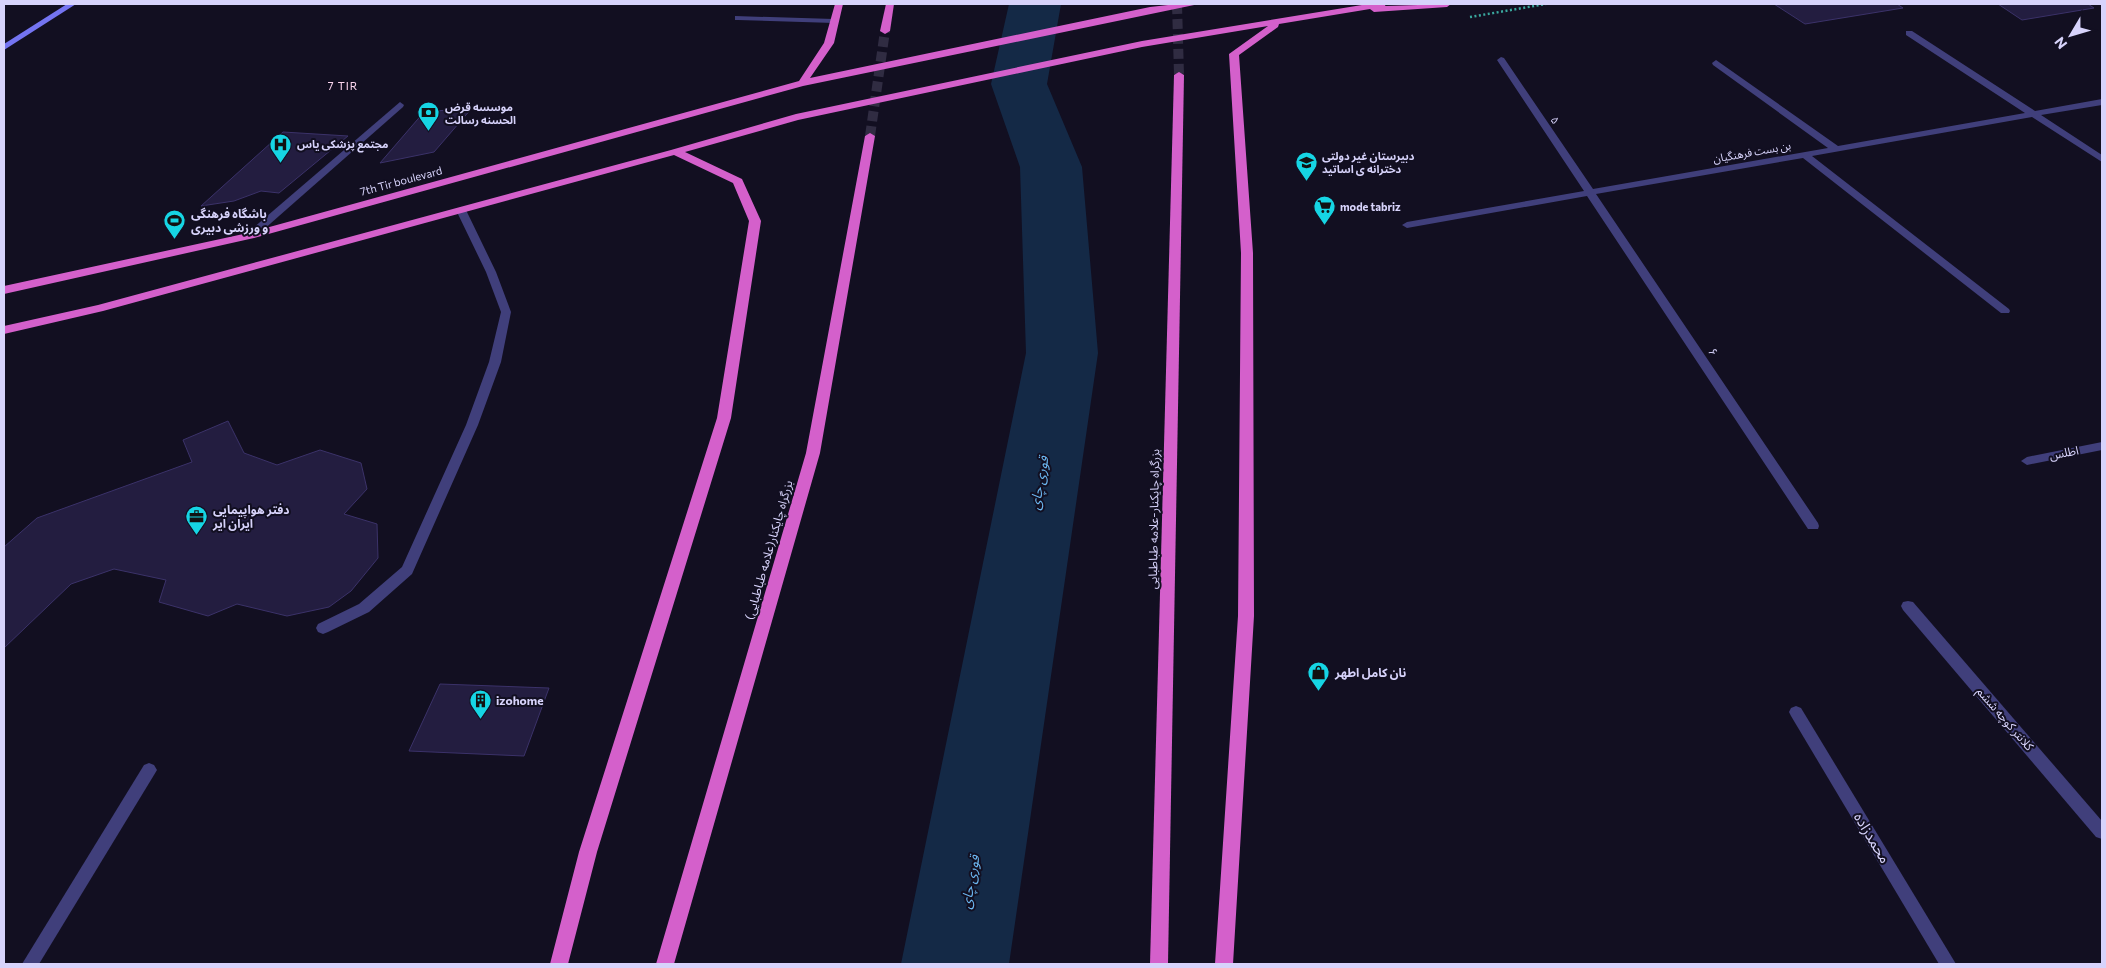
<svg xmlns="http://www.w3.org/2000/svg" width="2106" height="968" viewBox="0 0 2106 968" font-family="Commissioner,'Noto Sans Arabic',sans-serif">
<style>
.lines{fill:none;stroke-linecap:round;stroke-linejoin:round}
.river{fill:#142946;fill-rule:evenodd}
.building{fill:#231d40;stroke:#3b3269}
.trunk-tunnel{stroke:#302c42;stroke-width:10;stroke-dasharray:10 5;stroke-linecap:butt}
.path{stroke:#3aa89e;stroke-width:2.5;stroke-dasharray:2 2.5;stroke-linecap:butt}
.service{fill:#403f7b;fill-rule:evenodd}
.minor{fill:#403f7b;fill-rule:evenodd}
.secondary{fill:#7474f1;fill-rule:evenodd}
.trunk{fill:#d460cb;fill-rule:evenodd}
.labels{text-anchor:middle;stroke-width:4;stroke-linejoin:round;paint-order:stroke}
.far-neighbourhood-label{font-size:11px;letter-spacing:1px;fill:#fbd5ee;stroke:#120f21}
.far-poi-label{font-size:11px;font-weight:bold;fill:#d7d3fb;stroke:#120f21;text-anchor:start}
.far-street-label{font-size:11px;fill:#d7d3fb;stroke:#120f21}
.poi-label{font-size:12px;font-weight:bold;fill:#d7d3fb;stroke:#120f21;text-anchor:start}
.street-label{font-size:12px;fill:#d7d3fb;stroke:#120f21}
.water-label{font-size:14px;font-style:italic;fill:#6cb7f1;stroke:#120f21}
.near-street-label{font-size:15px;fill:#d7d3fb;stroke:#120f21}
</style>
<rect width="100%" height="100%" fill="#120f21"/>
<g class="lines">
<polygon class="river" points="1009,4 1061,4 1047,84 1082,167 1098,353 1009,964 901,964 1026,353 1020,167 991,84"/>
</g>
<g class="building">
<polygon points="1774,4 1897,4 1903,8 1805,24"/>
<polygon points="1998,4 2088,4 2094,8 2022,20"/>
<polygon points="472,108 434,152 380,163 424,112"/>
<polygon points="283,132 348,136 279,193 261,191 234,201 201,206"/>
<polygon points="228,421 244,453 277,465 320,450 361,463 367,489 344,514 377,524 378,558 351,591 329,607 287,616 237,604 208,616 159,602 166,580 114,569 71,584 4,648 4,547 37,518 192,462 183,440"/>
<polygon points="440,684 549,688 524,756 409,751"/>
</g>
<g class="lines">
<g class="trunk-tunnel">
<polyline points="1177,4 1179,75"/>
<polyline points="870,136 885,31"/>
</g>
<polyline class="path" points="1470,17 1546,4"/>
<polygon class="service" points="149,763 154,765 157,770 154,775 39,964 22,964 144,765"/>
<g class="minor">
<polygon points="735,16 834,19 838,21 834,23 738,20 735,20"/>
<polygon points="1906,31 1912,31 2035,111 2102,99 2102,105 2041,115 2102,155 2102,162 2032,117 1812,156 2009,309 2010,311 2009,313 2001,313 1803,158 1596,194 1818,523 1819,526 1818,529 1808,529 1587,196 1407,228 1402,225 1407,222 1584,191 1497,60 1501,57 1504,58 1593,189 1828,148 1713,65 1712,63 1716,60 1838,146 2025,113 1906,35"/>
<polygon points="400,102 404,105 403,107 254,238 246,238 246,234"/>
<polygon points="461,207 466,210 496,272 511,312 501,362 478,425 412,574 369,612 328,632 323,634 318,632 316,628 318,624 359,604 402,567 466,425 489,362 501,312 486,272 456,210"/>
<polygon points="2102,442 2102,450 2027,465 2021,461 2027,457"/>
<polygon points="1908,601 1913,602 2102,821 2102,839 2096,837 1903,610 1901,606 1903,602"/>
<polygon points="1796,706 1801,708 1956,964 1939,964 1791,716 1789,712 1791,708"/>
</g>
<polygon class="secondary" points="67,4 76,4 4,50 4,44"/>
<g class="trunk">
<polygon points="835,4 843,4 834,43 810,78 1150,7 1177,4 1199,4 803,86 254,238 4,294 4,286 248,233 799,81 824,43"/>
<polygon points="886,4 894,4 890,31 885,34 880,31"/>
<polygon points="1368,4 1386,4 1385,6 1451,4 1447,7 1374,12 1370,9 1279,24 1278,27 1239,55 1253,253 1254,616 1233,964 1215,964 1238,616 1241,253 1229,54 1268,26 1142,47 798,120 685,152 742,179 761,221 731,418 597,852 568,964 550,964 579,852 717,418 749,221 733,183 674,155 103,311 4,334 4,326 98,305 671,150 796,114 1142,41"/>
<polygon points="1179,72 1184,75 1168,964 1150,964 1174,75"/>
<polygon points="870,133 875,136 820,453 674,964 656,964 806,453 865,136"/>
</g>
</g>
<defs>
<symbol id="bank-pin" viewBox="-11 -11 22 30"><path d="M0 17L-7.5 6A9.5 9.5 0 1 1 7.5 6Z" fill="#16d5e4" stroke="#120f21"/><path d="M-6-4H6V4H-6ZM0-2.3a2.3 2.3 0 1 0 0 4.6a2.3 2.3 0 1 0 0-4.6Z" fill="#111"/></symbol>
<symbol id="hospital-pin" viewBox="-11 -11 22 30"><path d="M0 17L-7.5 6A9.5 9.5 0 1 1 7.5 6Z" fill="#16d5e4" stroke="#120f21"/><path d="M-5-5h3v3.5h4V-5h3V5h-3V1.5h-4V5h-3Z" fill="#111"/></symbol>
<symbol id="school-pin" viewBox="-11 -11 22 30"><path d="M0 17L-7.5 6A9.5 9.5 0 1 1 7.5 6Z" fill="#16d5e4" stroke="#120f21"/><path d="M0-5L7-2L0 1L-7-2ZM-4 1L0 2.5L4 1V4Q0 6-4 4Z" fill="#111"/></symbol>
<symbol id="supermarket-pin" viewBox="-11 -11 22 30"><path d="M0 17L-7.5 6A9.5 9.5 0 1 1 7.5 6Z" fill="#16d5e4" stroke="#120f21"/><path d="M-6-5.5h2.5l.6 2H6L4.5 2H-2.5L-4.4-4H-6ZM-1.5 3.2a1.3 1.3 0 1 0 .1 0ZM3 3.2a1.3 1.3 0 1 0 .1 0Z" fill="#111"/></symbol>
<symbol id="stadium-pin" viewBox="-11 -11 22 30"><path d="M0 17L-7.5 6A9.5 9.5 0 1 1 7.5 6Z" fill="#16d5e4" stroke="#120f21"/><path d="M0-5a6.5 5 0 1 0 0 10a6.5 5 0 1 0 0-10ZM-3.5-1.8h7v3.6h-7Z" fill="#111"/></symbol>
<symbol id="office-pin" viewBox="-11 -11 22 30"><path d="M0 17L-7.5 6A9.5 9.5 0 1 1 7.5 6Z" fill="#16d5e4" stroke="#120f21"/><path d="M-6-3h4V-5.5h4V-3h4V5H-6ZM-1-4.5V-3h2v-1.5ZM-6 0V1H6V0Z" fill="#111"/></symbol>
<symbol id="shop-pin" viewBox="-11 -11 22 30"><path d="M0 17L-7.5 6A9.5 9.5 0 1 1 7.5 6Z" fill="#16d5e4" stroke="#120f21"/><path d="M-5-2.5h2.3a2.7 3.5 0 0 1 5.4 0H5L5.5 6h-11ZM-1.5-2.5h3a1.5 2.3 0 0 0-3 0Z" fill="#111"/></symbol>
<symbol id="building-pin" viewBox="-11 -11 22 30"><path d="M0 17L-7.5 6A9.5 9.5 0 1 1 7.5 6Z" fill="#16d5e4" stroke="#120f21"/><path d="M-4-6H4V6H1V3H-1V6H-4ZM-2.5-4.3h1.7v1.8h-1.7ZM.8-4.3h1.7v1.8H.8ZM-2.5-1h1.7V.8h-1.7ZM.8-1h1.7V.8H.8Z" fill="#111"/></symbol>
</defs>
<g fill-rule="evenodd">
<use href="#bank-pin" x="416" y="100" width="25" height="34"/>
<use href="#hospital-pin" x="268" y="132" width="25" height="34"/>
<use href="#school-pin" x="1294" y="150" width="25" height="34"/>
<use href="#supermarket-pin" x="1312" y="194" width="25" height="34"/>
<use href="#stadium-pin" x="162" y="208" width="25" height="34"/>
<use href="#office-pin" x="184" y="504" width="25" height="34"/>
<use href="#shop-pin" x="1306" y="660" width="25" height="34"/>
<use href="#building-pin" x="468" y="688" width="25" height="34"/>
</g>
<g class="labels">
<g class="far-neighbourhood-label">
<text x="343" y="90">7 TIR</text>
</g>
<g class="far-poi-label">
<text x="445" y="111">موسسه قرض<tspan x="445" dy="13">الحسنه رسالت</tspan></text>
<text x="297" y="148">مجتمع پزشکی یاس</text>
<text x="1322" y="160">دبیرستان غیر دولتی<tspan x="1322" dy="13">دخترانه ی اساتید</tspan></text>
<text x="1340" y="211">mode tabriz</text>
</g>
<g class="far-street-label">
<text transform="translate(1555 120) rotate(56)" y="4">۵</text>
<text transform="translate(1752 152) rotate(-10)" y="4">بن بست فرهنگیان</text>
<text transform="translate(401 181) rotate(-15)" y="4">7th Tir boulevard</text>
</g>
<g class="poi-label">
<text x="191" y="218">باشگاه فرهنگی<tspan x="191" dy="14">و ورزشی دبیری</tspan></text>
<text x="213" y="514">دفتر هواپیمایی<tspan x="213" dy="14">ایران ایر</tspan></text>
<text x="1335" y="677">نان کامل اطهر</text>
<text x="496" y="705">izohome</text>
</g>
<g class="street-label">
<text transform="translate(1713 352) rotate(56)" y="4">۶</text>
<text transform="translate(2064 453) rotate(-11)" y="4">اطلس</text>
<text transform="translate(1154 519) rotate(-89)" y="4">بزرگراه چایکنار-علامه طباطبایی</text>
<text transform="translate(769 550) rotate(-74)" y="4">بزرگراه چایکنار(علامه طباطبایی)</text>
<text transform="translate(2005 719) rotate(49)" y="4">کلانتر کوچه ششم</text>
</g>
<g class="water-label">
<text transform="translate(1039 483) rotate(-80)" y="5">قوری چای</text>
<text transform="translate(970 882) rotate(-80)" y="5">قوری چای</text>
</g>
<g class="near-street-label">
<text transform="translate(1872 838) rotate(59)" y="5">محمدزاده</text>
</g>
</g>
<rect width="2106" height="968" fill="none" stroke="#d7d3fb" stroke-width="10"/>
<g transform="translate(2071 35) rotate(232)" stroke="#120f21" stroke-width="4" paint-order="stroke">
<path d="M0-4L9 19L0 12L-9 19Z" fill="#d7d3fb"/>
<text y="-8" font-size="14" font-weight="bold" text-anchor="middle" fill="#d7d3fb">N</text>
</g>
</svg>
